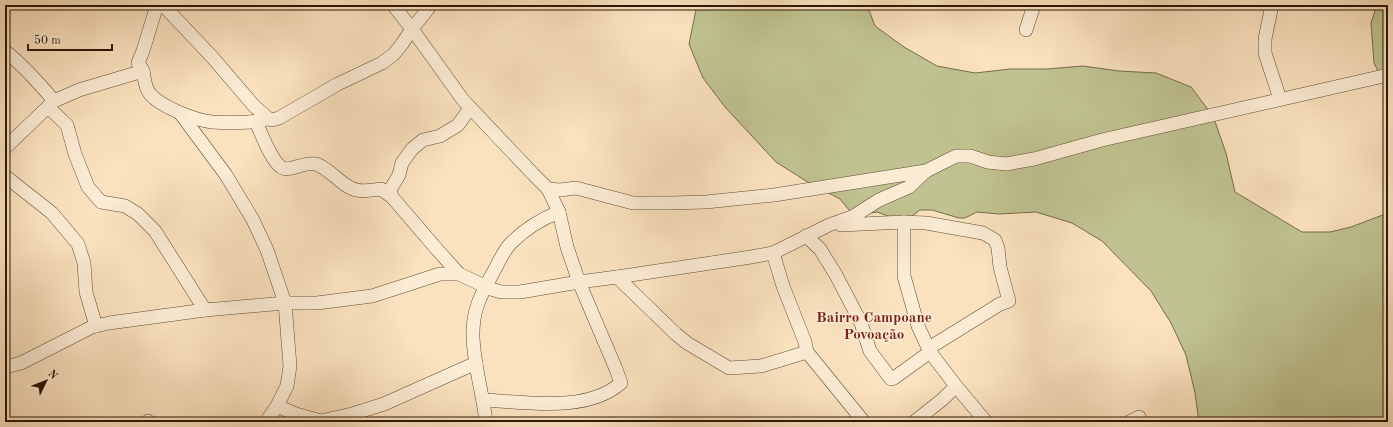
<svg xmlns="http://www.w3.org/2000/svg" width="1393" height="427" viewBox="0 0 1393 427" font-family="'Old Standard TT',serif">
<style>
.green{fill:#c0c391;stroke:#756d4a}
.lines{fill:none;stroke-linecap:round;stroke-linejoin:round}
.street-casing{stroke:#5e4a32;stroke-width:14}
.street{stroke:#fcecd5;stroke-width:13}
.labels{text-anchor:middle;stroke-width:3.5;stroke-linejoin:round;paint-order:stroke}
.neighbourhood-label{font-size:15px;font-weight:bold;fill:#7a1f14;stroke:#fcecd5}
</style>
<rect width="100%" height="100%" fill="#fbe2bf"/>
<filter id="stains"><feTurbulence type="fractalNoise" baseFrequency=".005" numOctaves="4"/><feColorMatrix values="0 0 0 0 .2 0 0 0 0 .09 0 0 0 0 .02 0 0 0 .5 -.17"/></filter>
<radialGradient id="worn" r=".72"><stop offset=".6" stop-color="#630" stop-opacity="0"/><stop offset="1" stop-color="#630" stop-opacity=".3"/></radialGradient>
<g class="green">
<polygon points="697,5 867,5 875,26 904,47 937,66 975,73 1010,69 1047,69 1083,66 1119,71 1156,73 1191,87 1213,116 1226,153 1235,192 1302,232 1330,232 1351,227 1388,213 1388,422 1199,422 1195,393 1186,355 1171,323 1151,291 1102,241 1072,223 1036,212 999,214 977,212 965,218 959,218 932,210 920,210 904,222 877,212 854,216 840,199 806,181 776,162 725,107 703,78 689,44"/>
<polygon points="1377,5 1388,5 1388,91 1374,63 1371,23"/>
</g>
<g class="lines">
<defs>
<g id="street">
<path d="M157,5L143,51L138,63C139,65 142,68 143,71C145,79 144,86 150,94C161,107 195,120 212,122C226,123 251,123 264,120"/>
<polyline points="163,5 213,58 254,106 269,119 272,120 279,118 338,84 382,63 394,54 402,44 412,29 428,9 429,5"/>
<polyline points="393,5 412,29 463,100 533,174 548,189 560,190 576,188 633,203 671,203 706,202 774,195 926,171 956,156 970,156 988,162 1006,164 1034,159 1102,140 1388,75"/>
<polyline points="1272,5 1265,39 1265,53 1280,99"/>
<polyline points="1026,30 1034,5"/>
<path d="M5,51C24,66 39,83 54,101"/>
<polyline points="48,107 67,125 75,154 88,187 101,202 125,206 138,214 155,231 205,310"/>
<polyline points="180,113 226,175 253,220 267,250 285,303 290,366 287,386 277,406 266,422"/>
<path d="M256,122C261,133 271,160 281,167C288,173 305,161 316,164C331,169 343,188 357,190C364,192 373,190 381,189L392,197L434,246L459,274"/>
<polyline points="5,148 54,101 79,90 143,71"/>
<polyline points="5,176 52,213 78,244 84,263 86,292 96,326"/>
<polyline points="392,197 390,190 399,175 402,163 412,149 423,140 440,136 458,125 470,108"/>
<polyline points="904,222 904,276 918,326 930,352 956,386 986,422"/>
<polyline points="841,225 904,222 926,223 983,233 995,240 998,248 1000,267 1009,301 1000,304 929,348"/>
<polyline points="806,236 820,249 836,275 861,323 870,351 891,379 894,378 930,352"/>
<polyline points="773,253 783,286 805,342 807,352 864,422"/>
<polyline points="617,277 676,334 687,343 729,368 761,366 807,352"/>
<polyline points="5,367 21,363 92,327 109,323 205,310 285,303 317,303 372,296 440,274 459,274 491,289 501,292 520,292 579,282 617,277 751,257 773,253 829,225 854,216 879,200 909,187 926,171"/>
<path d="M484,400C526,402 587,413 621,383L616,369L579,282L567,247L559,212L548,189"/>
<polyline points="277,406 296,414 321,421 352,414 384,404 476,363"/>
<polyline points="148,421 148,422"/>
<path d="M486,422C483,394 474,366 473,337C472,309 482,293 495,269C500,260 504,250 511,243C525,229 541,219 559,212"/>
<polyline points="914,422 943,399 956,386"/>
<polyline points="1129,422 1139,417"/>
</g>
</defs>
<use href="#street" class="street-casing"/>
<use href="#street" class="street"/>
</g>
<g class="labels">
<g class="neighbourhood-label">
<text x="874" y="322">Bairro Campoane<tspan x="874" dy="17">Povoação</tspan></text>
</g>
</g>
<rect width="1393" height="427" fill="none" stroke="#fbe2bf" stroke-width="20"/>
<rect x="6" y="6" width="1381" height="415" fill="none" stroke="#2a1703" stroke-width="2"/>
<rect x="10" y="10" width="1373" height="407" fill="none" stroke="#2a1703"/>
<g transform="translate(46 381) rotate(47)" stroke="#fcecd5" stroke-width="3" paint-order="stroke">
<path d="M0-3L7 15L0 10L-7 15Z" fill="#2a1703"/>
<text y="-6" font-size="11" font-weight="bold" text-anchor="middle" fill="#2a1703">N</text>
</g>
<path d="M28 44v6h84v-6" fill="none" stroke="#2a1703" stroke-width="2"/>
<text x="34" y="44" font-size="12" fill="#2a1703" stroke="#fcecd5" stroke-width="3" paint-order="stroke">50 m</text>
<rect width="100%" height="100%" filter="url(#stains)"/>
<rect width="100%" height="100%" fill="url(#worn)"/>
</svg>
